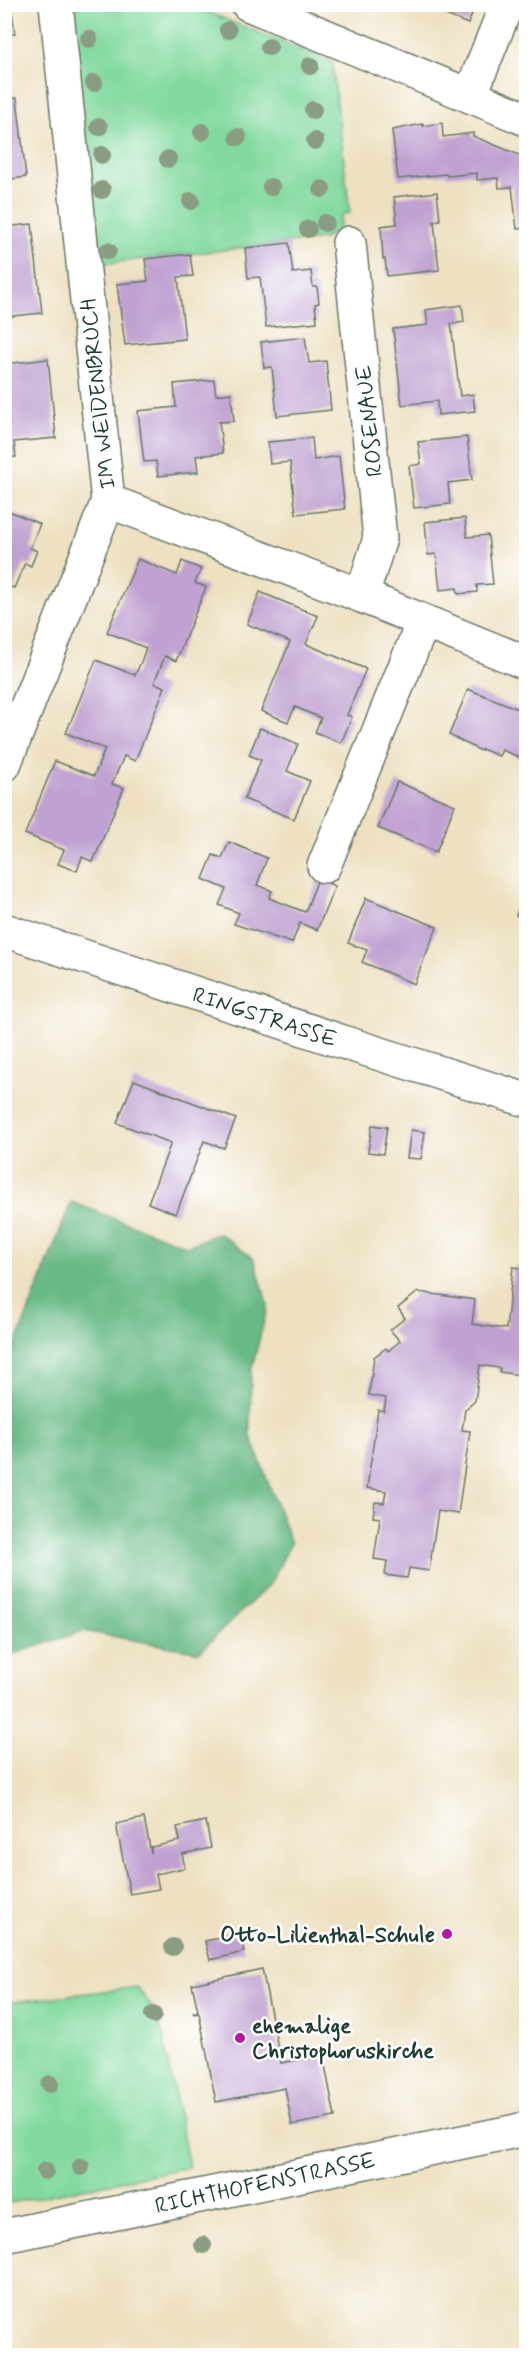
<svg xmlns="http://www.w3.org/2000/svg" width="531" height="2360" viewBox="0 0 531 2360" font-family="Mynerve,sans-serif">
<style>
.green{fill:#81d99e;stroke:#508b69;stroke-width:1.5}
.forest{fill:#68b985;stroke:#447b5c;stroke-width:1.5}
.building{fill:#bfa2d1}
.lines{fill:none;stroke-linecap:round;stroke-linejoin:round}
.minor-casing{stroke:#677666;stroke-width:36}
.minor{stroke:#fff;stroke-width:33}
.tree{fill:#8a9c82}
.poi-dot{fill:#b5179e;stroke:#fff;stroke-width:2}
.labels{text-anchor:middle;stroke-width:5;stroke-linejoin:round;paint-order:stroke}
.street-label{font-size:22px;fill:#1f3d34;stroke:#fff}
.poi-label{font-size:22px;font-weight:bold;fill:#1f3d34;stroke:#fff;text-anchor:end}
</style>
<rect width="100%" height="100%" fill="#fff"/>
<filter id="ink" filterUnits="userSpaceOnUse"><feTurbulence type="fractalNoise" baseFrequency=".0167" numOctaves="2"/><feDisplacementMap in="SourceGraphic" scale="12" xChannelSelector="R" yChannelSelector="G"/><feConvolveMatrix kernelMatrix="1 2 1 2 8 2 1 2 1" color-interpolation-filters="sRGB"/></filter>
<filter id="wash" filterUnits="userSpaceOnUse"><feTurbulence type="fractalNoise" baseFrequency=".008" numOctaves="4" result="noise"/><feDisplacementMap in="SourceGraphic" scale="24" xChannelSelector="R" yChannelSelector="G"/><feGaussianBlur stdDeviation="1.35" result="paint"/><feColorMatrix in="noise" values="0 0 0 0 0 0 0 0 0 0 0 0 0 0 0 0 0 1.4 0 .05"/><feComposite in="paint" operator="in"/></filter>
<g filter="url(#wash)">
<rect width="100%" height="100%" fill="#eee1c2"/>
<g class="green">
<polygon points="78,5 190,5 332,62 350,213 342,214 338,230 323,239 100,264 73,16"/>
<polygon points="137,1987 154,2010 163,2036 189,2167 5,2204 5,2003"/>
</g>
<polygon class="forest" points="71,1202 187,1246 219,1233 254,1259 268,1305 251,1372 250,1434 291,1543 270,1584 199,1652 83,1631 5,1657 5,1372"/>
<g id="blocks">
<g class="building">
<polygon points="4,4 11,4 15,34 4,35"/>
<polygon points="427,4 476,4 468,24 426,7"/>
<polygon points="17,98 26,177 4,180 4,99"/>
<polygon points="442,123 443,137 473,133 473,136 524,157 526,181 526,228 517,229 512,187 499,188 498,178 477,180 477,173 447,176 446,174 398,179 392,130 423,124 423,126"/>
<polygon points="437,192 440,220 434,221 439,270 387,276 385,259 383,259 381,226 397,224 394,197"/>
<polygon points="32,224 42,313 4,317 4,227"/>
<polygon points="289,243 293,273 311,271 313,287 317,287 319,303 315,304 317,322 266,327 260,277 248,278 245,248"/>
<polygon points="190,254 193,276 178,277 185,339 125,345 117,284 148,281 145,259"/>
<polygon points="462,305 464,322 451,324 460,396 473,394 475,411 438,415 437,401 402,405 393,329 428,325 426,310"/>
<polygon points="305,337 309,363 326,361 331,410 277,416 272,367 264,368 261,342"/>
<polygon points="48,359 56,438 14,442 16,457 4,458 4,364"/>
<polygon points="214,380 216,395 231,393 234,421 219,422 223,453 196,456 198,472 158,476 156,461 144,462 138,411 176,407 174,384"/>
<polygon points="467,437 472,480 448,483 450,504 414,508 409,466 421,464 418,442"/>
<polygon points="312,438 314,460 339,456 345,509 296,514 290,462 270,464 268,442"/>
<polygon points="4,509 40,524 30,548 37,551 31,566 25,563 14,588 4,584"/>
<polygon points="465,518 467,537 488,535 493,584 477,585 477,592 458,594 457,588 440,590 436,554 428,555 425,522"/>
<polygon points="138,559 177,575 182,561 201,569 195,583 206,587 176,661 165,656 154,683 165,687 135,761 124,756 112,784 124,788 93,862 82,857 77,871 58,864 64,850 25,834 55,761 94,776 105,749 66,733 96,660 135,675 141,662 146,648 107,632"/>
<polygon points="260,592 318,616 306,644 366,669 347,715 352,717 341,743 315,732 321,718 295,707 288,722 261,711 290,642 247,624"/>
<polygon points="468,689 526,712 526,760 502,750 499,756 482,749 481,751 449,735"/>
<polygon points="260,728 298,744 287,771 310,781 294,819 244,799 261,760 249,755"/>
<polygon points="397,782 455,805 436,852 378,828"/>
<polygon points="229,842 267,858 257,885 272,891 269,898 305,912 318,879 335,886 317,930 300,923 292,943 234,924 239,913 219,905 226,889 203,879 213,855 222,858"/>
<polygon points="366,898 437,927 414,984 362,962 367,950 348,943"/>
<polygon points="522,900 526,902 526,919 516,915"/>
<polygon points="134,1080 236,1119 224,1148 204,1141 176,1214 148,1203 171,1143 117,1123"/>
<polygon points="372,1125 387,1127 383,1154 368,1152"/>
<polygon points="411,1130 425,1132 421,1159 407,1158"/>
<polygon points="513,1267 526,1269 526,1376 499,1372 500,1368 480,1365 475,1401 465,1410 462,1430 470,1431 458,1514 438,1511 429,1571 409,1568 407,1578 385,1575 387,1561 374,1559 380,1518 373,1517 375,1502 384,1503 386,1491 367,1488 378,1410 384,1411 386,1398 369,1395 374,1357 386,1348 388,1351 400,1341 390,1330 405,1318 398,1308 418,1292 475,1300 472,1324 506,1329"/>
<polygon points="144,1818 151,1853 151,1847 180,1841 177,1827 206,1821 211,1848 182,1854 185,1868 156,1874 159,1889 130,1894 116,1824"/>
<polygon points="240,1934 244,1952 210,1960 205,1941"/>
<polygon points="262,1969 281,2063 323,2055 335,2117 292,2125 285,2088 216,2102 199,2013 194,2014 193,2012 198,2011 192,1984"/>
</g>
</g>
</g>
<g filter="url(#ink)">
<use href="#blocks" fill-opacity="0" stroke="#677666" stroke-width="1.5"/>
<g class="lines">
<defs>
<g id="minor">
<polyline points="248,4 526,119"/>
<polyline points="470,96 507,4"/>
<polyline points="349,243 380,538 362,596"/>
<polyline points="108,501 362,596 526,663"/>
<polyline points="4,765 108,501 56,4"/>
<polyline points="324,866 423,622"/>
<polyline points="4,930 352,1045 526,1100"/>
<polyline points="4,2236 526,2129"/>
</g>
</defs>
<use href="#minor" class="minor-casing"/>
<use href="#minor" class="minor"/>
</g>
<g class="tree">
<circle cx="228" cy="30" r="9"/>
<circle cx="89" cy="39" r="9"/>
<circle cx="269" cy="47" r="9"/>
<circle cx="310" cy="66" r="9"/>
<circle cx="94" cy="83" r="9"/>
<circle cx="313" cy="110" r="9"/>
<circle cx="99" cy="127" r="9"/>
<circle cx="202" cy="132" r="9"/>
<circle cx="238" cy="137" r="9"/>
<circle cx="315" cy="141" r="9"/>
<circle cx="102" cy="155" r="9"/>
<circle cx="168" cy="159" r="9"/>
<circle cx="271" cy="187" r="9"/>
<circle cx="322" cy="189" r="9"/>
<circle cx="102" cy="190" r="9"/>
<circle cx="191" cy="201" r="9"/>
<circle cx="325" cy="223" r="9"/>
<circle cx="308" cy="229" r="9"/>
<circle cx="108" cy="251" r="9"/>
<circle cx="173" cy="1947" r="9"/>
<circle cx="153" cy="2015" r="9"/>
<circle cx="50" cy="2084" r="9"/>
<circle cx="81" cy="2167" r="9"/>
<circle cx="45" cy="2171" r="9"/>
<circle cx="203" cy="2245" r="9"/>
</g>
</g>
<g class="poi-dot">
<circle cx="447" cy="1934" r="6"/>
<circle cx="240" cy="2038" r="6"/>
</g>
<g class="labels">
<g class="street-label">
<text transform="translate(97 394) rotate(-96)" y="8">IM WEIDENBRUCH</text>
<text transform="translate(368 421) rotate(-96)" y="8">ROSENAUE</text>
<text transform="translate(265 1016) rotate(18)" y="8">RINGSTRASSE</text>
<text transform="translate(265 2182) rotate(-12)" y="8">RICHTHOFENSTRASSE</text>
</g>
<g class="poi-label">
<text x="435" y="1942">Otto-Lilienthal-Schule</text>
<text x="252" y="2033" text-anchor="start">ehemalige<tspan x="252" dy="25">Christophoruskirche</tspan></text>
</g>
</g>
<rect width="531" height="2360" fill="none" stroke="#fff" stroke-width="24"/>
</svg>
